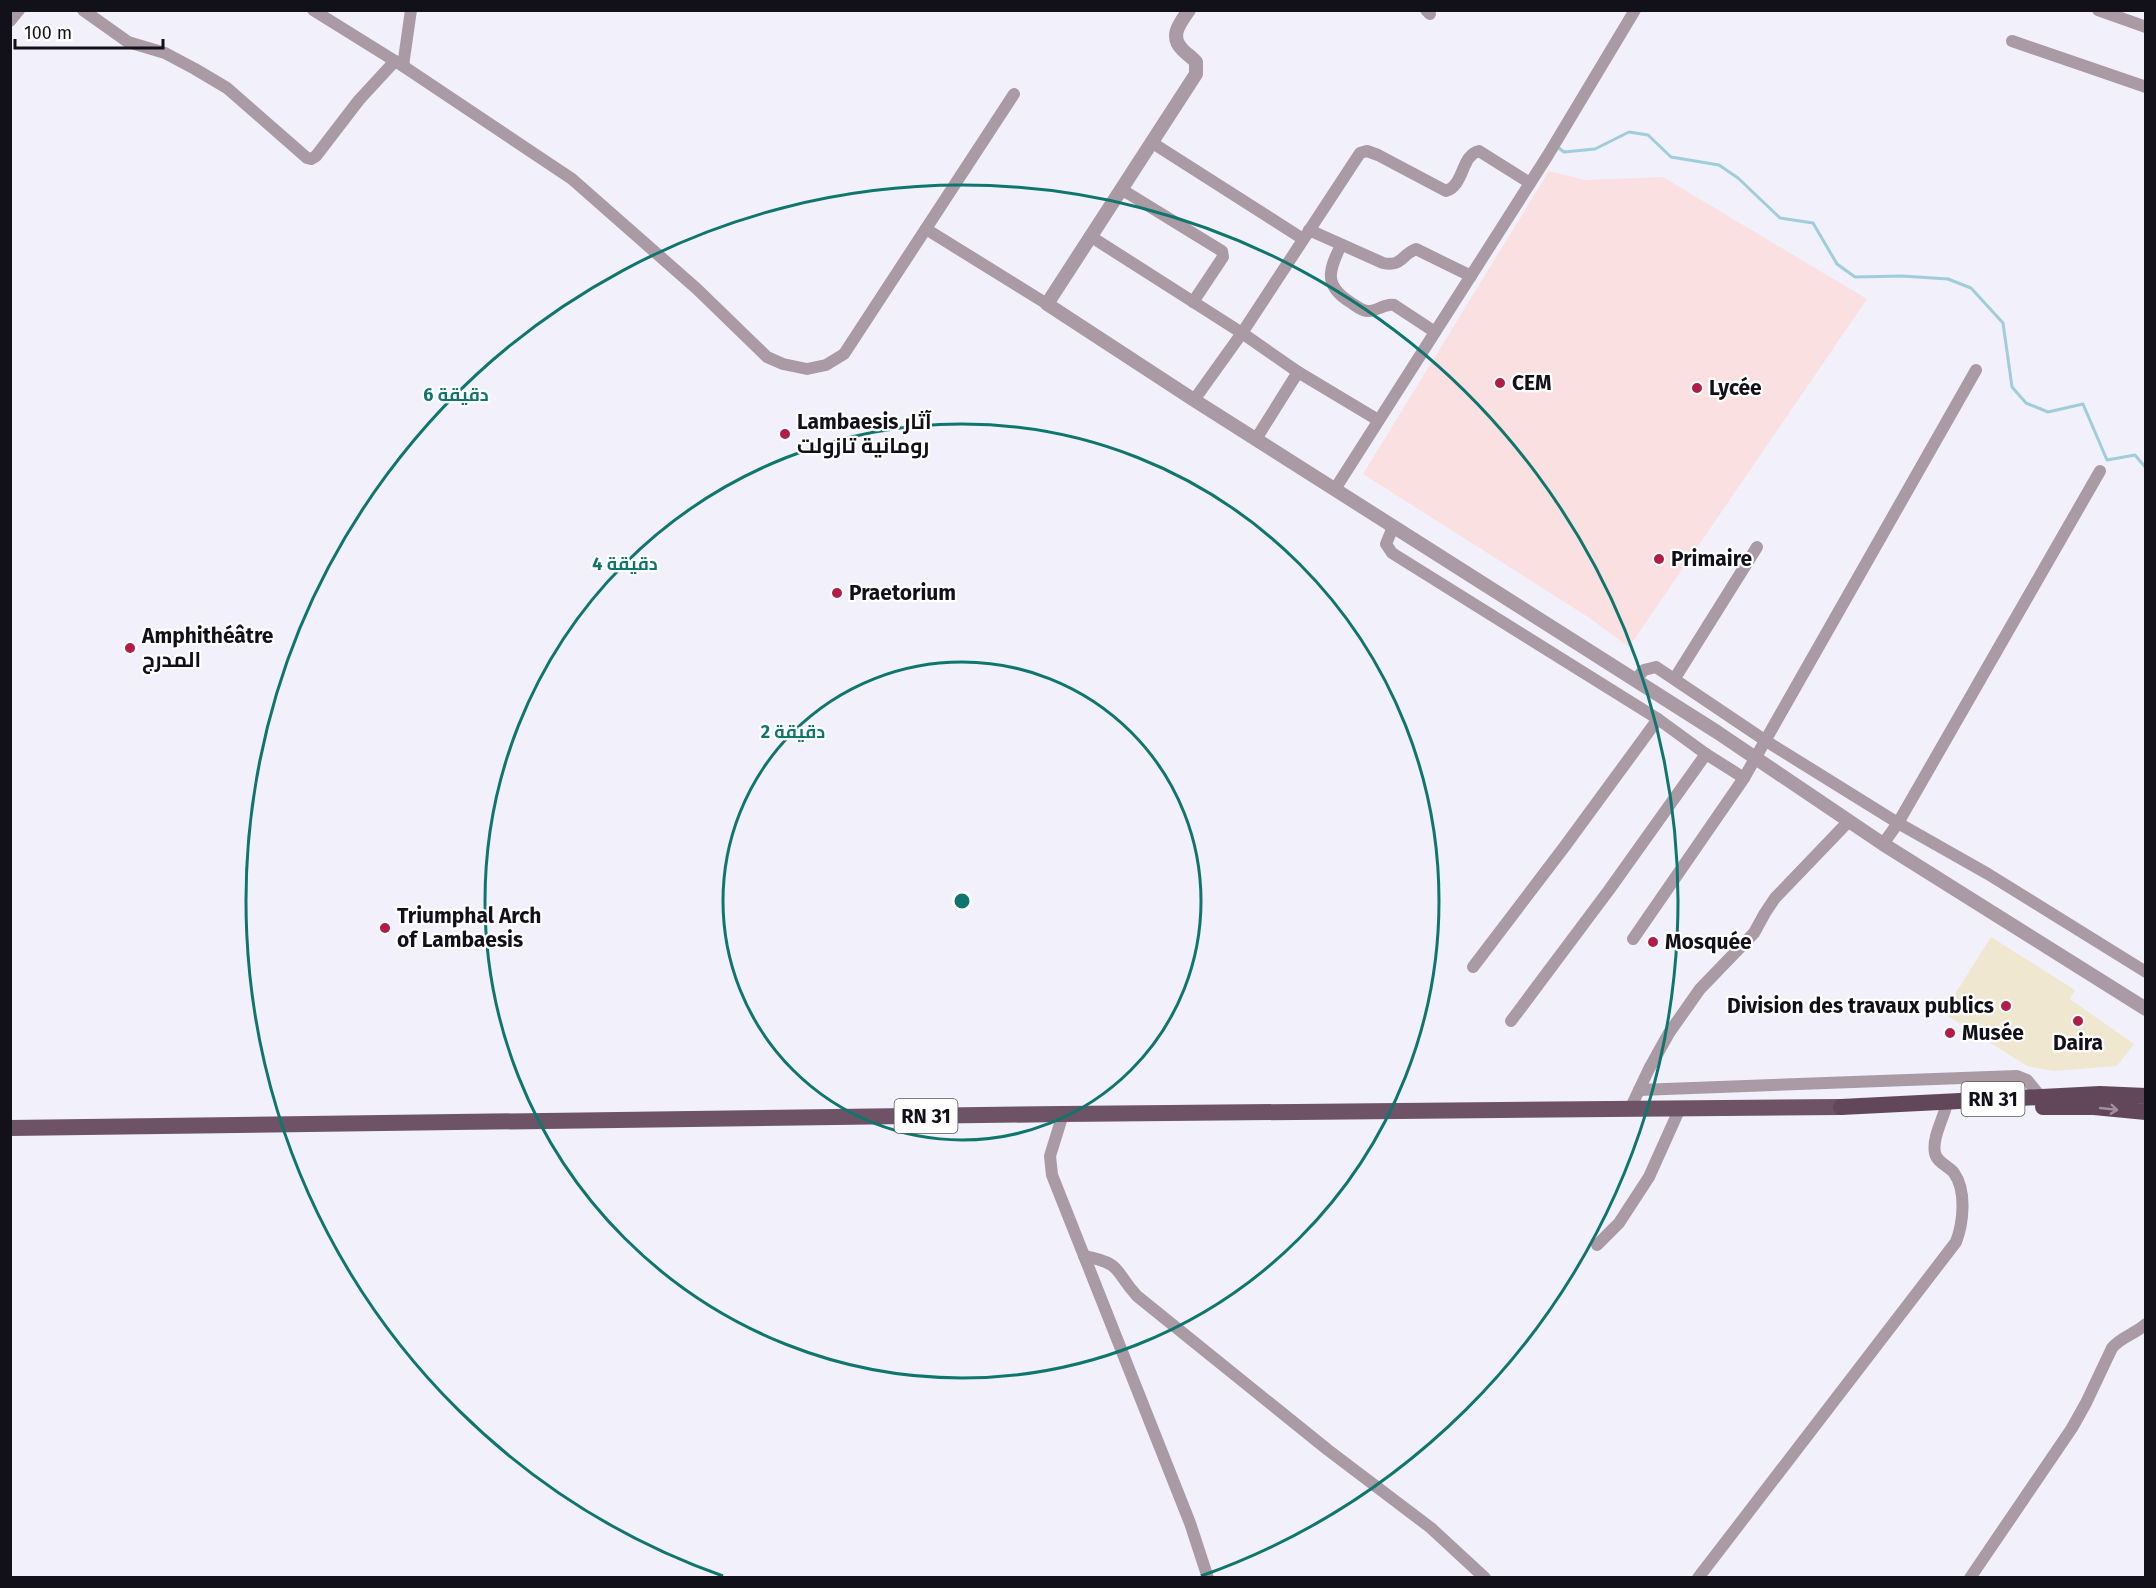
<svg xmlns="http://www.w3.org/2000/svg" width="2156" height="1588" viewBox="0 0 2156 1588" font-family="'Fira Sans',Cairo,sans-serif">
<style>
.commercial{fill:#f0e7d1}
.education{fill:#fbe0e1}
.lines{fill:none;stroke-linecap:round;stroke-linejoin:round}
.stream{stroke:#9fcdda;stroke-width:3}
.minor{stroke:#a99aa4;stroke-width:12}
.tertiary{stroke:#a99aa4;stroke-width:14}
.primary{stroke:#6d5365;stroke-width:16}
.trunk{stroke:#62465a;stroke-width:16}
.oneway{stroke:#a1909c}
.ring{fill:none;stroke:#0f766e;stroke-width:3}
.poi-dot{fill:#b01e47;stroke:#fff;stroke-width:2}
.labels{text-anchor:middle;stroke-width:4.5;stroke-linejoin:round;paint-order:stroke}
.shield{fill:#fff;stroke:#59585e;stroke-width:1.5}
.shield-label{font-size:20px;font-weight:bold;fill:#121019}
.poi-label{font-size:21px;font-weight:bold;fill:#121019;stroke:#fff;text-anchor:start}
.centre{fill:#0f766e;stroke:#fff;stroke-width:3}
.ring-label{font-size:18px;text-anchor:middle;font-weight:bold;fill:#0f766e;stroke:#fff;stroke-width:4.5;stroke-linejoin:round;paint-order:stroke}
</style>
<rect width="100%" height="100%" fill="#f1f0fb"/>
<polygon class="commercial" points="1991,937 2075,990 2070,999 2134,1044 2117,1066 2053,1071 2027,1066 1943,1013"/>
<polygon class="education" points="1549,171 1585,180 1663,177 1867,299 1629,647 1588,617 1363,474"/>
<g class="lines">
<polyline class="stream" points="1559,148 1564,152 1595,149 1629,132 1648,135 1671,157 1719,165 1738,178 1780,218 1813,223 1837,264 1855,277 1902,276 1948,279 1971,288 2003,323 2012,387 2026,403 2048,412 2083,404 2107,460 2135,455 2146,468"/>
<g class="minor">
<polyline points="83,10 128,42 165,53 195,69 227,88 307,158 311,159 316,156 359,100 395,61"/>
<polyline points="313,10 403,66 572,179 697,289 767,357 783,364 807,369 826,365 844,354 1014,94"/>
<polyline points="1426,10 1430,14"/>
<polyline points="2098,10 2146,27"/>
<polyline points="10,21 19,10"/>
<polyline points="2012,41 2146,87"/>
<polyline points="403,66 411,10"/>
<polyline points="1151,142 1303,239"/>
<polyline points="1121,189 1222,251 1223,257 1193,302"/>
<polyline points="926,229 1047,304"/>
<path d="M1309,230L1383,263C1402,267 1401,255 1416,249L1471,276"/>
<polyline points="1090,236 1242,333 1298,372 1378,420"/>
<path d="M1341,245C1329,270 1323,285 1350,302C1355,305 1360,310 1367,311C1377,312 1384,303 1394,305L1435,332"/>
<path d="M1194,400L1242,333L1360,153L1367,151L1378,155L1446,191C1464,186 1461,155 1479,151L1530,183"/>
<polyline points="1256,439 1298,372"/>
<polyline points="1335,489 1548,155 1635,10"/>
<polyline points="1393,527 1386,544 1392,553 1658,719 1706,754 1744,778"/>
<polyline points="1675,678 1757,547"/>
<polyline points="1635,680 1644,670 1656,667 1766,741 1898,823 1988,874 2146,972"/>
<polyline points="1883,844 1898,823 2100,471"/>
<polyline points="1633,939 1744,778 1976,370"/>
<polyline points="1473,967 1565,846 1658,719"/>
<polyline points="1511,1021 1609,890 1706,754"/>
<polyline points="1639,1090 2017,1076 2027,1080 2041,1097"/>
<polyline points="1630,1109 1649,1069 1669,1033 1700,989 1754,933 1765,913 1775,898 1848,822"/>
<polyline points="1063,1114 1050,1156 1052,1175 1190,1523 1208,1578"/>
<polyline points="1597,1245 1619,1223 1649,1177 1680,1108"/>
<path d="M1084,1256C1124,1264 1113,1270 1137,1296L1328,1450L1431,1528L1485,1578"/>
<path d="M1698,1578L1956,1242C1963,1224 1967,1191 1954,1173C1949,1166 1937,1163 1935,1153C1932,1139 1942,1121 1946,1107"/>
<path d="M1970,1578L2072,1428L2086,1403L2112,1348C2121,1337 2135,1334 2146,1324"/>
</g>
<path class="tertiary" d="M1189,10C1180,23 1169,36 1182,49C1186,54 1192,57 1196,62V74L1047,304L1194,400L1717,732L1883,844L2146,1009"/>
<polyline class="primary" points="10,1128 1063,1114 1841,1107"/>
<g class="trunk">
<polyline points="1841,1107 2100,1094 2146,1096"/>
<polyline points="2043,1107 2094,1107 2146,1112"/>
</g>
</g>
<defs><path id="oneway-shaft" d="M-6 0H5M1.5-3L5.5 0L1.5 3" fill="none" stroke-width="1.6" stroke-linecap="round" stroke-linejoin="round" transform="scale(1.5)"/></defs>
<use class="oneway" href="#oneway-shaft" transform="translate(2109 1109) rotate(6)"/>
<g class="ring">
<circle cx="962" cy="901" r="239"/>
<circle cx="962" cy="901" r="477"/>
<path d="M723 1576A716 716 0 1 1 1201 1576"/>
</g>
<g class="poi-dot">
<circle cx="1500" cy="383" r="6"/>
<circle cx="1697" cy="388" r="6"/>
<circle cx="785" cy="434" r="6"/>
<circle cx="1659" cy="559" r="6"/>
<circle cx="837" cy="593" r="6"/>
<circle cx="130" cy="648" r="6"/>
<circle cx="385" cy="928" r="6"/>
<circle cx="1653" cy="942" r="6"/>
<circle cx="2006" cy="1006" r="6"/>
<circle cx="2078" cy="1021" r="6"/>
<circle cx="1950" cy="1033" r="6"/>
</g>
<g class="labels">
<g class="shield">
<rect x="1961.5" y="1082" width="63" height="34" rx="4.5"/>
<rect x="894.5" y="1099" width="63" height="34" rx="4.5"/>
</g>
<g class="shield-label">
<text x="1993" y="1106">RN 31</text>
<text x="926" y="1123">RN 31</text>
</g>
<g class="poi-label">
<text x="1512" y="390">CEM</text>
<text x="1709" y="395">Lycée</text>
<text x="797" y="429">Lambaesis آثار<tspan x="797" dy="24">رومانية تازولت</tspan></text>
<text x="1671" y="566">Primaire</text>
<text x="849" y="600">Praetorium</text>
<text x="142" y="643">Amphithéâtre<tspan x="142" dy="24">المدرج</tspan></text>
<text x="397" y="923">Triumphal Arch<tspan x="397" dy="24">of Lambaesis</tspan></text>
<text x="1665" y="949">Mosquée</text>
<text x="1994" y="1013" text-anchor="end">Division des travaux publics</text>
<text x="1962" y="1040">Musée</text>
<text x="2078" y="1050" text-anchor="middle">Daira</text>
</g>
</g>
<circle cx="962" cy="901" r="9" class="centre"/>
<g class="ring-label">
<text x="456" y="401">6 دقيقة</text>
<text x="625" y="570">4 دقيقة</text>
<text x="793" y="738">2 دقيقة</text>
</g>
<rect width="2156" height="1588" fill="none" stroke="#121019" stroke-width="24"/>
<path d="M15 39v9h148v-9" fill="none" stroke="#121019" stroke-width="3"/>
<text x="24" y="39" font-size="18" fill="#121019" stroke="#ffffff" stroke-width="4.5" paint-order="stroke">100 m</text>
</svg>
